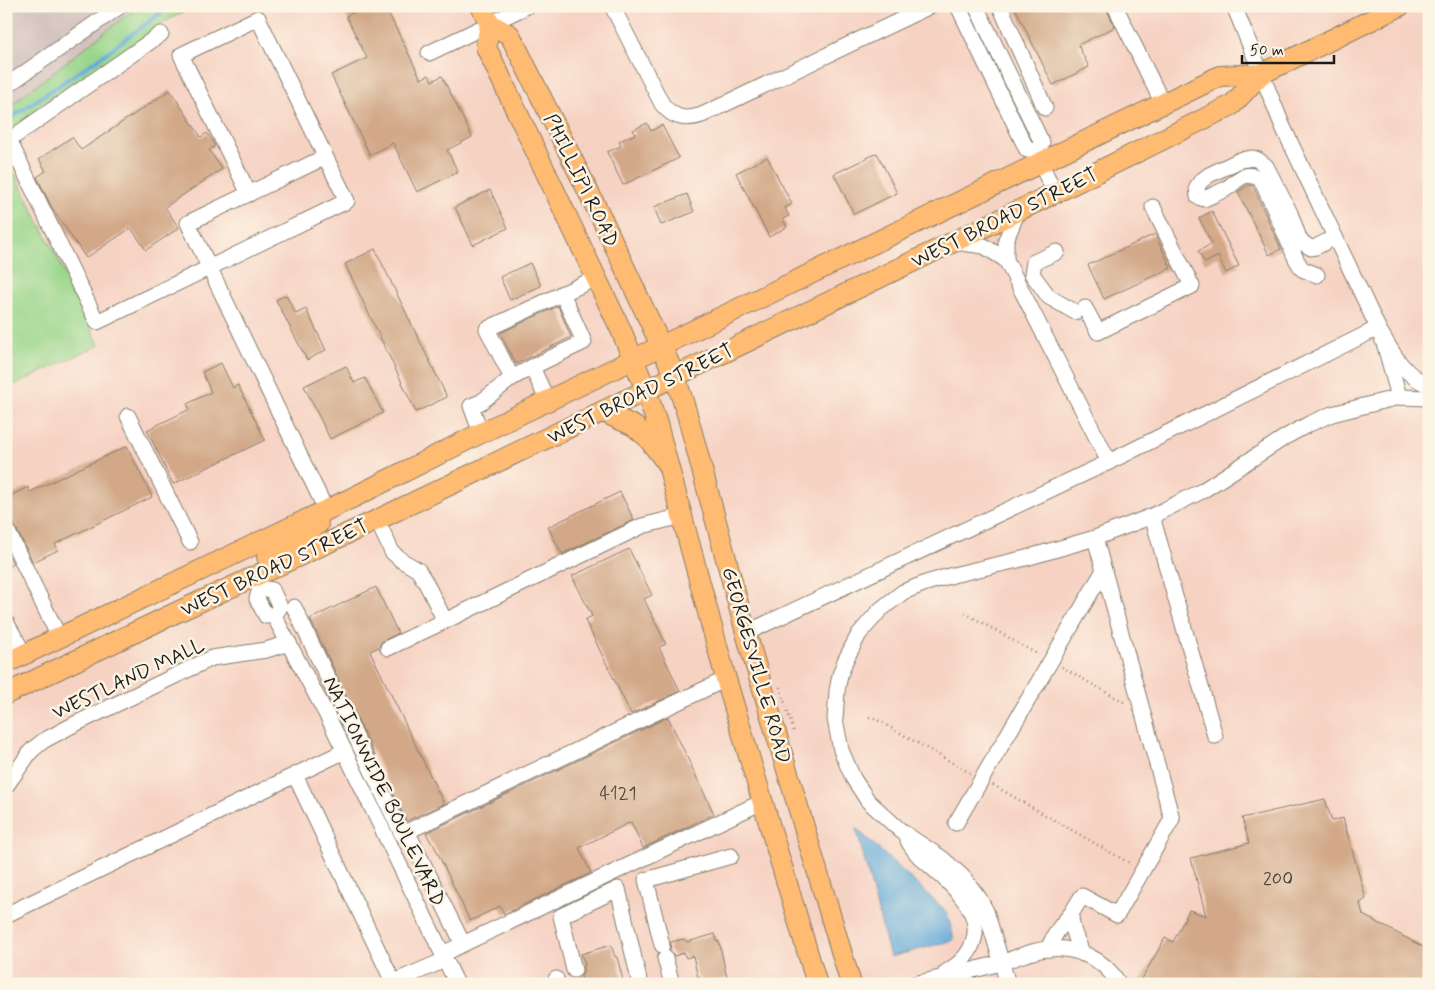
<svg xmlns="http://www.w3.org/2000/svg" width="1435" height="990" viewBox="0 0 1435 990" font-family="Mynerve,sans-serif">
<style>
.built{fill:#f6d2c3}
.industrial{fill:#d1bfbd}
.green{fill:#97d58a;stroke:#5a7853}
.water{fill:#63aad9;stroke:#40637a}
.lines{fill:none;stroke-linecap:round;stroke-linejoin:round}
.stream{stroke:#63aad9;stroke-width:4}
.building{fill:#d2a888}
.minor-casing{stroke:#867d6d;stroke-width:17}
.major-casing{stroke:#867d6d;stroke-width:22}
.path{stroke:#867d6d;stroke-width:2.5;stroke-dasharray:1 4;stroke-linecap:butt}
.minor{stroke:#fff;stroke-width:15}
.major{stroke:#ffbb71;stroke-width:20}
.labels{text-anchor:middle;stroke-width:5;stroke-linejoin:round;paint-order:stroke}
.number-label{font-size:18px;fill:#4a3f37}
.street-label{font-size:20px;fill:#1c1c1c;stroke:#fcf5e5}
</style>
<rect width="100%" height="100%" fill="#fcf5e5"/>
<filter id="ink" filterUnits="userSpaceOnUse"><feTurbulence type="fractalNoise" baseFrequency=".02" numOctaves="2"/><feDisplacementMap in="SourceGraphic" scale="10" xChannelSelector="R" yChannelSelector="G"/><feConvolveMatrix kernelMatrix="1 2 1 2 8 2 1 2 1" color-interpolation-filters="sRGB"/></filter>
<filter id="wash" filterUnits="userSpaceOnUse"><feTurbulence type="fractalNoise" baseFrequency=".0096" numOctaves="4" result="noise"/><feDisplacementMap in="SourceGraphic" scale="20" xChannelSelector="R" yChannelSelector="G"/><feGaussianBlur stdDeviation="1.12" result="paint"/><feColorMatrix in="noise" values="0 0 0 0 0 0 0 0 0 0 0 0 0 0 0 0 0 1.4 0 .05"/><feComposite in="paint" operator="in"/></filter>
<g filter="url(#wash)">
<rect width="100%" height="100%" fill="#f1debe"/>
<polygon class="built" points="195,6 1429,6 1429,984 6,984 6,389 99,345 56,255 6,157 6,136 168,20"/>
<polygon class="industrial" points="6,6 140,6 124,17 6,109"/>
<g class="green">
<polygon points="140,6 195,6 168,20 6,136 6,109 124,17"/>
<polygon points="6,157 56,255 99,345 6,389"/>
</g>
<polygon class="water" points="856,828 947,912 954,940 890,957"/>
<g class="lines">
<polyline class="stream" points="6,121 98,59 170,6"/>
</g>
<g id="blocks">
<g class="building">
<polygon points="366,6 385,6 421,79 429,75 432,81 442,76 472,137 447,150 458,172 417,192 393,143 370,155 331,75 367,58 346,16"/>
<polygon points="1014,6 1105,6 1115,27 1078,45 1089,67 1053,85"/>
<polygon points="170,90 201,137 207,133 212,140 215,146 209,150 222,169 165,207 179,228 146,250 131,228 86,258 52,208 37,177 46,171 39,159 72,137 81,150"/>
<polygon points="647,123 651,131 662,125 679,158 623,185 607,152 621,146 619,141 635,134 633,130"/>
<polygon points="877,153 897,193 854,214 834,174"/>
<polygon points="767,157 792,204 785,208 789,216 783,219 787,227 769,237 736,173"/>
<polygon points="1248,185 1253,186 1281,249 1269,255 1238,192"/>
<polygon points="490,190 508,228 473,245 455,207"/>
<polygon points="687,194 694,212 661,225 654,207"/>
<polygon points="1212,211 1239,266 1226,273 1218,256 1205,263 1198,251 1212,244 1199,218"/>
<polygon points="1155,234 1171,268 1104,299 1088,265"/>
<polygon points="375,249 447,397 416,412 345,264"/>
<polygon points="530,263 541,286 510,300 500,277"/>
<polygon points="286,295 296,314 306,309 326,350 307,360 276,300"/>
<polygon points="558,306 571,337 516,364 500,333"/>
<polygon points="221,363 233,388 238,385 265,440 173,484 147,430 190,409 187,404 211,392 202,372"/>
<polygon points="346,366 354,383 365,378 383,413 330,439 304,386"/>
<polygon points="127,446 152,497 55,544 58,550 33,562 14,524 11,520 6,519 6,505 12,502 10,496 28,487 30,492"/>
<polygon points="620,492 634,520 562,554 548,527"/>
<polygon points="629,549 652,595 644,599 666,644 659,647 680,691 631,714 585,620 592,616 572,576"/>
<polygon points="6,550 13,564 6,567"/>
<polygon points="376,587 398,633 384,640 380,643 379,647 370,651 444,804 406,821 310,619"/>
<polygon points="668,717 714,814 643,848 631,822 579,848 591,873 504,914 500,906 470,921 433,843 432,844 426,833"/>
<polygon points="1325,799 1332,821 1343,818 1366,899 1360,903 1363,915 1429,950 1429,984 1139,984 1165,938 1173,942 1189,910 1206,916 1191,858 1249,843 1242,818"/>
<polygon points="715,934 717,942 719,941 727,978 702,984 700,977 698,977 697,974 693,956 686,958 684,953 674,956 670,950 671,942 683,939 687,942"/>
<polygon points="611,945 615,957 617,957 624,984 583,984 581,976 583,972 583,966 585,965 581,954"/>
</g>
</g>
</g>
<g filter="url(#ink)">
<use href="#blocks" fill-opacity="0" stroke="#867d6d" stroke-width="1"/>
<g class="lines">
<defs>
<g id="minor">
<path d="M612,6L662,104C673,118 685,121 702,115L930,6"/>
<polyline points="958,6 1027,150 1035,152 1055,193"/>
<polyline points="976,6 1042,143 1035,152"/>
<polyline points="1000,6 1045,108"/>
<polyline points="1115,6 1163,104"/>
<polyline points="1234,6 1283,127 1378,328 1385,346 1399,397"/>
<polyline points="161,34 9,140 97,322 347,201 258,18 181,55 249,194"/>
<polyline points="429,53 527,6"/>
<polyline points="6,86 120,6"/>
<polyline points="325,157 188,223 326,510"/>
<polyline points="1018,211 1006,240 1006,260 1109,462"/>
<polyline points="954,242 984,246 1006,260"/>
<polyline points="1057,252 1034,262 1032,274 1049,297 1075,312"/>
<path d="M1317,275L1302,269L1296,259L1261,179C1242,169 1238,182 1224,190C1217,193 1211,196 1204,199L1198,197L1197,187L1201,181L1209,175L1240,160L1253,158L1258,160L1266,166L1290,213L1299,238L1303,243L1311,248L1316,247L1335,237"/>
<polyline points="1085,308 1098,332 1192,286 1153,207"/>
<polyline points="532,367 584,342 562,293"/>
<polyline points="548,402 532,367 512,378 487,329 596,278"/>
<polyline points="128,416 190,542"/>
<polyline points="481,433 471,406 481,402 512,378"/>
<polyline points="1152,516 1215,736"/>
<polyline points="377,520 392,552 401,560 418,570 426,583 445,621 642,526 682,516"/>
<polyline points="6,528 59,637"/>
<polygon points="260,588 272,590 280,607 274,616 266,616 257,599"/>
<polyline points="294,607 402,834 726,679"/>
<polyline points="274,616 331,723 457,984"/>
<polyline points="6,622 24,654"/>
<path d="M746,633L1109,462L1378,328C1391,350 1403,376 1429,385"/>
<polyline points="388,648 445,621"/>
<polyline points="345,751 295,775 393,982"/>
<polyline points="6,786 31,751 43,741 73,725 212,658 266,650 289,643"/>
<polyline points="956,823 1104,570"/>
<polyline points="407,831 463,944 443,954"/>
<path d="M908,841C911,846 915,852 919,856C940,876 986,907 973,942C969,956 958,965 946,972"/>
<polyline points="1071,914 1082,896 1117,915 1172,819 1095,538"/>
<polyline points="6,915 295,775"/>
<polyline points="463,944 762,802"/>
<polyline points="662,945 646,880 731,856"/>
<path d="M1048,949C1054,934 1061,925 1071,914C1071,928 1077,941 1083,954"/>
<polyline points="665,958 672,984"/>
<polyline points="574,970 561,916 618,889 640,984"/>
<polyline points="556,979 557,984"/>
<polyline points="389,984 445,960"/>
<path d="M915,984C943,977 972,971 1000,963C1016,958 1031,950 1048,949C1076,946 1105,959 1119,984"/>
<polyline points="1008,984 986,911 979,898 963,877 943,859 901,831 868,801 853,778 841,750 835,719 837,691 840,675 845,661 859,634 880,610 903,592 926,583 953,575 1026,558 1095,538 1152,516 1202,491 1287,436 1309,424 1332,414 1399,397 1429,398"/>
</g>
<g id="major">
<polyline points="481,6 490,24 510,35 604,223 675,376 687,414 746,633 851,984"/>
<polyline points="490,24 486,47 621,330 646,390 657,424 726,679 817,984"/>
<polyline points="603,412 634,426 647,437 663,458"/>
<polyline points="267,557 290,545 318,524"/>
<polyline points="6,663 354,497 481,433 1220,76 1261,74 1400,6"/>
<polyline points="6,694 173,614 377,520 1055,193 1232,105 1261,74"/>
</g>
</defs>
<use href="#minor" class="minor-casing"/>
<use href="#major" class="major-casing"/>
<g class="path">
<polyline points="965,613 1039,655"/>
<polyline points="1062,667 1127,704"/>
<polyline points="780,687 794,732"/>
<polyline points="869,717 874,718 970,773"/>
<polyline points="993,785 1131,864"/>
</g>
<use href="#minor" class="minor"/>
<use href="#major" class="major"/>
</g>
</g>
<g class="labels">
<g class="number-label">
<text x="618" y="799">4121</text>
<text x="1278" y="884">200</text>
</g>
<g class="street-label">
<text transform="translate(582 180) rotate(64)" y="7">PHILLIPI ROAD</text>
<text transform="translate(1004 217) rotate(-26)" y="7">WEST BROAD STREET</text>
<text transform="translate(640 393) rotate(-26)" y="7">WEST BROAD STREET</text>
<text transform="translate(274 567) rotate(-25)" y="7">WEST BROAD STREET</text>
<text transform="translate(757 665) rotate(74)" y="7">GEORGESVILLE ROAD</text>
<text transform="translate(128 678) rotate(-25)" y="7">WESTLAND MALL</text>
<text transform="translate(385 791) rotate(64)" y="7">NATIONWIDE BOULEVARD</text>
</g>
</g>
<rect width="1435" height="990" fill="none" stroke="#fcf5e5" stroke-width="25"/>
<path d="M1242 55v8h92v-8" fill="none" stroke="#1c1c1c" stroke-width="2.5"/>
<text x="1250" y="55" font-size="15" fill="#1c1c1c" stroke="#fcf5e5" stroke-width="4" paint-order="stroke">50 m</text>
</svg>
